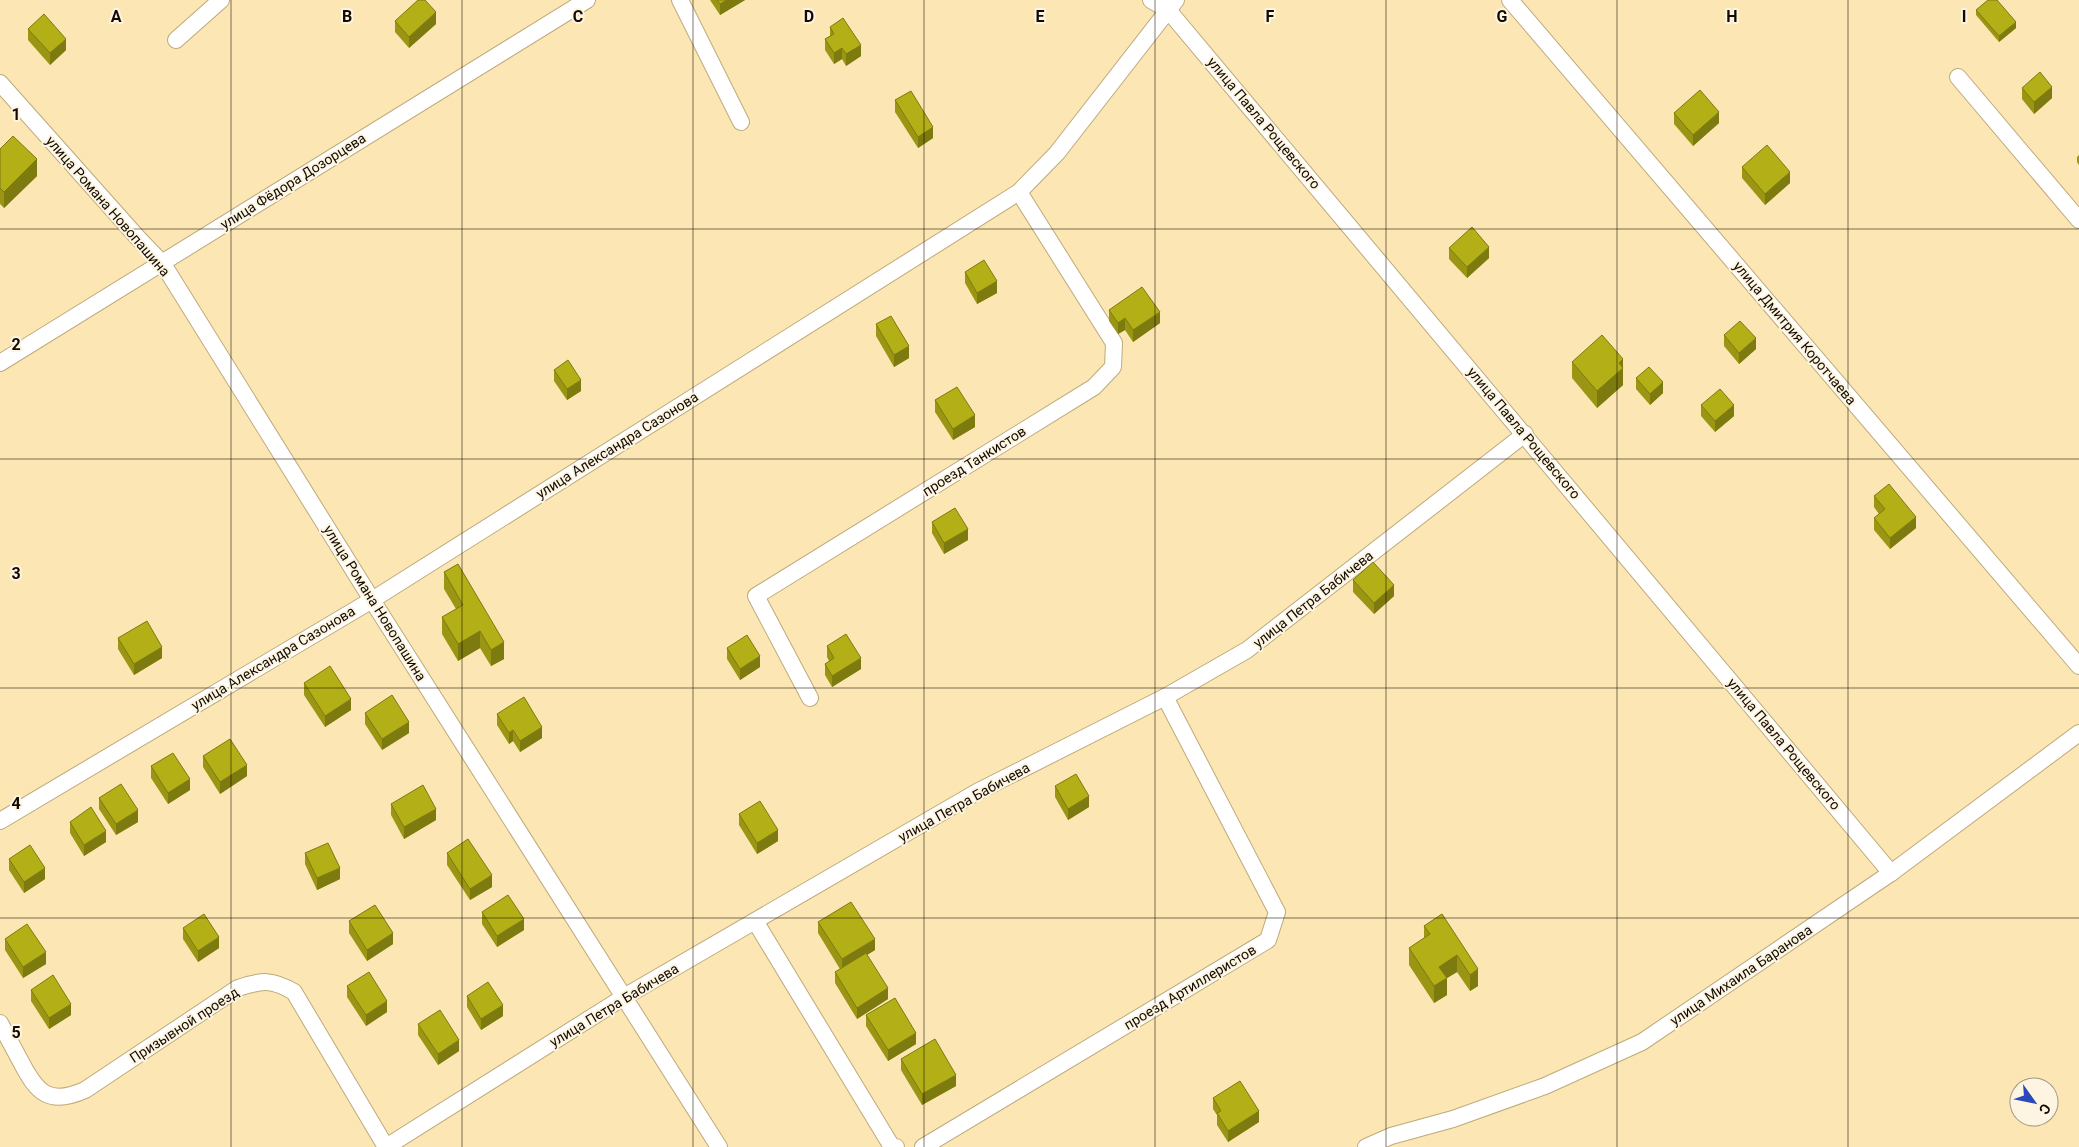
<svg xmlns="http://www.w3.org/2000/svg" width="2079" height="1147" viewBox="0 0 2079 1147" font-family="Roboto,sans-serif">
<style>
.lines{fill:none;stroke-linecap:round;stroke-linejoin:round}
.minor-casing{stroke:#beaa7a;stroke-width:18}
.minor{stroke:#fff;stroke-width:16}
.wall{fill:#9a9614}
.shaded-wall{fill:#7d7a10}
.building{fill:#b3af17;stroke:#7d7a10}
.grid{fill:none;stroke:#120a00;stroke-width:1;stroke-opacity:0.55}
.labels{text-anchor:middle;stroke-width:4;stroke-linejoin:round;paint-order:stroke}
.street-label{font-size:14px;fill:#120a00;stroke:#fdf5e1}
.grid-label{font-size:16px;text-anchor:middle;font-weight:bold;fill:#120a00;stroke:#fdf5e1;stroke-width:4;stroke-linejoin:round;paint-order:stroke}
</style>
<rect width="100%" height="100%" fill="#fbe6b4"/>
<g class="lines">
<defs>
<g id="minor">
<polyline points="680,0 741,122"/>
<polyline points="1151,0 1168,10 1891,873"/>
<polyline points="1510,0 2079,666"/>
<polyline points="176,40 221,0"/>
<polyline points="1958,77 2079,220"/>
<polyline points="0,83 138,238 163,264 372,600 719,1147"/>
<polyline points="0,363 587,0"/>
<polyline points="810,698 756,596 1094,387 1113,367 1114,343 1019,192"/>
<polyline points="0,821 372,600 1019,192 1057,153 1176,0"/>
<polyline points="755,921 892,1147 896,1147"/>
<path d="M0,1023C7,1036 14,1049 21,1062C37,1093 49,1106 85,1090L238,988C262,980 272,979 294,992L386,1147"/>
<polyline points="386,1147 624,997 977,792 1165,697 1247,650 1525,434"/>
<polyline points="923,1147 1268,940 1277,912 1165,697"/>
<polyline points="1366,1147 1391,1136 1453,1119 1545,1086 1642,1042 1891,873 2079,733"/>
</g>
</defs>
<use href="#minor" class="minor-casing"/>
<use href="#minor" class="minor"/>
</g>
<g class="wall">
<polygon points="710,0 745,0 720,15"/>
<polygon points="1976,10 2016,28 1999,42 1976,15"/>
<polygon points="395,21 436,24 409,48 395,32"/>
<polygon points="830,27 861,56 846,66 842,59 834,64 825,50 825,39 830,36"/>
<polygon points="28,29 66,50 50,65 28,40"/>
<polygon points="2022,88 2052,98 2034,114 2022,99"/>
<polygon points="895,100 933,138 918,148 895,112"/>
<polygon points="1674,113 1719,123 1693,146 1674,124"/>
<polygon points="0,149 37,176 4,208 0,204"/>
<polygon points="2079,155 2079,165 2077,162 2077,157"/>
<polygon points="1742,167 1790,183 1765,205 1742,178"/>
<polygon points="1449,248 1489,258 1467,278 1449,259"/>
<polygon points="965,272 997,293 977,304 965,283"/>
<polygon points="1109,310 1160,323 1133,342 1125,330 1118,334 1109,321"/>
<polygon points="876,324 909,358 894,367 876,336"/>
<polygon points="1724,335 1756,349 1739,364 1724,346"/>
<polygon points="1623,359 1623,385 1597,408 1572,378 1572,362"/>
<polygon points="554,370 581,391 567,400 554,381"/>
<polygon points="1636,378 1663,393 1650,405 1636,389"/>
<polygon points="935,400 975,427 953,440 935,412"/>
<polygon points="1701,405 1734,416 1715,432 1701,416"/>
<polygon points="1874,496 1916,528 1890,549 1874,530 1874,518 1879,514 1874,507"/>
<polygon points="932,522 968,540 944,554 932,533"/>
<polygon points="444,572 504,659 491,666 480,648 458,661 442,634 442,617 456,609 444,589"/>
<polygon points="1353,580 1394,596 1374,614 1353,592"/>
<polygon points="118,638 162,658 134,675 118,649"/>
<polygon points="827,646 861,669 832,687 825,675 825,664 829,661 827,657"/>
<polygon points="727,648 760,667 740,680 727,659"/>
<polygon points="304,683 351,710 325,727 304,695"/>
<polygon points="365,713 409,733 382,750 365,724"/>
<polygon points="497,714 542,738 520,752 513,741 509,744 497,725"/>
<polygon points="203,756 247,776 220,794 203,767"/>
<polygon points="151,766 190,790 168,804 151,778"/>
<polygon points="1055,786 1089,807 1068,820 1055,797"/>
<polygon points="99,798 138,822 116,835 99,809"/>
<polygon points="391,804 436,820 404,839 391,815"/>
<polygon points="739,814 778,841 757,854 739,825"/>
<polygon points="70,822 106,842 84,856 70,833"/>
<polygon points="305,853 340,879 317,890 305,864"/>
<polygon points="447,853 492,887 470,900 447,865"/>
<polygon points="9,859 45,879 24,893 9,870"/>
<polygon points="482,912 524,930 497,947 482,924"/>
<polygon points="1442,914 1478,986 1470,991 1457,972 1447,978 1447,995 1434,1003 1409,965 1409,948 1424,938 1424,926"/>
<polygon points="349,921 393,944 367,961 349,933"/>
<polygon points="818,922 875,950 867,955 888,999 857,1019 835,983 835,972 840,969 818,933"/>
<polygon points="183,928 219,948 198,962 183,939"/>
<polygon points="5,939 46,964 23,978 5,950"/>
<polygon points="347,986 387,1012 366,1026 347,997"/>
<polygon points="31,990 71,1015 49,1029 31,1001"/>
<polygon points="467,996 503,1016 481,1030 467,1007"/>
<polygon points="866,1015 916,1044 888,1061 866,1026"/>
<polygon points="418,1024 459,1051 438,1065 418,1035"/>
<polygon points="901,1059 956,1086 922,1105 901,1070"/>
<polygon points="1213,1098 1259,1122 1228,1142 1217,1125 1217,1115 1213,1109"/>
</g>
<g class="shaded-wall">
<polygon points="727,0 745,0 720,15 720,4"/>
<polygon points="436,12 436,24 409,48 409,37"/>
<polygon points="2016,22 2016,28 1999,42 1999,36"/>
<polygon points="66,39 66,50 50,65 50,53"/>
<polygon points="861,45 861,56 846,66 846,54"/>
<polygon points="842,48 842,59 834,64 834,53"/>
<polygon points="2052,87 2052,98 2034,114 2034,102"/>
<polygon points="1719,112 1719,123 1693,146 1693,135"/>
<polygon points="933,127 933,138 918,148 918,137"/>
<polygon points="37,159 37,176 4,208 4,192"/>
<polygon points="1790,172 1790,183 1765,205 1765,194"/>
<polygon points="1489,247 1489,258 1467,278 1467,267"/>
<polygon points="997,281 997,293 977,304 977,293"/>
<polygon points="1160,312 1160,323 1133,342 1133,330"/>
<polygon points="1125,318 1125,330 1118,334 1118,323"/>
<polygon points="1756,338 1756,349 1739,364 1739,353"/>
<polygon points="909,346 909,358 894,367 894,355"/>
<polygon points="1623,359 1623,385 1597,408 1597,391 1619,363"/>
<polygon points="581,380 581,391 567,400 567,389"/>
<polygon points="1663,382 1663,393 1650,405 1650,394"/>
<polygon points="1734,405 1734,416 1715,432 1715,421"/>
<polygon points="975,415 975,427 953,440 953,429"/>
<polygon points="1916,517 1916,528 1890,549 1890,538"/>
<polygon points="968,529 968,540 944,554 944,543"/>
<polygon points="1394,585 1394,596 1374,614 1374,603"/>
<polygon points="480,631 480,648 458,661 458,644"/>
<polygon points="504,642 504,659 491,666 491,650"/>
<polygon points="162,647 162,658 134,675 134,664"/>
<polygon points="760,656 760,667 740,680 740,669"/>
<polygon points="861,658 861,669 832,687 832,676"/>
<polygon points="351,699 351,710 325,727 325,716"/>
<polygon points="409,722 409,733 382,750 382,739"/>
<polygon points="542,727 542,738 520,752 520,741"/>
<polygon points="513,730 513,741 509,744 509,733"/>
<polygon points="247,765 247,776 220,794 220,782"/>
<polygon points="190,779 190,790 168,804 168,793"/>
<polygon points="1089,796 1089,807 1068,820 1068,809"/>
<polygon points="436,809 436,820 404,839 404,827"/>
<polygon points="138,810 138,822 116,835 116,824"/>
<polygon points="778,830 778,841 757,854 757,843"/>
<polygon points="106,831 106,842 84,856 84,845"/>
<polygon points="45,868 45,879 24,893 24,882"/>
<polygon points="340,868 340,879 317,890 317,878"/>
<polygon points="492,875 492,887 470,900 470,889"/>
<polygon points="524,919 524,930 497,947 497,936"/>
<polygon points="393,933 393,944 367,961 367,950"/>
<polygon points="219,937 219,948 198,962 198,951"/>
<polygon points="875,939 875,950 842,970 842,959"/>
<polygon points="46,952 46,964 23,978 23,967"/>
<polygon points="1457,955 1457,972 1447,978 1447,995 1434,1003 1434,986 1439,967"/>
<polygon points="1478,969 1478,986 1470,991 1470,975"/>
<polygon points="888,988 888,999 857,1019 857,1008"/>
<polygon points="387,1001 387,1012 366,1026 366,1015"/>
<polygon points="71,1004 71,1015 49,1029 49,1018"/>
<polygon points="503,1005 503,1016 481,1030 481,1019"/>
<polygon points="916,1033 916,1044 888,1061 888,1050"/>
<polygon points="459,1040 459,1051 438,1065 438,1054"/>
<polygon points="956,1075 956,1086 922,1105 922,1094"/>
<polygon points="1259,1111 1259,1122 1228,1142 1228,1131"/>
</g>
<g class="building">
<polygon points="418,0 425,0 436,12 409,37 395,21"/>
<polygon points="717,0 727,0 720,4"/>
<polygon points="1988,0 1997,0 2016,22 1999,36 1976,10"/>
<polygon points="44,14 66,39 50,53 28,29"/>
<polygon points="843,18 861,45 846,54 842,48 834,53 825,39 834,34 830,27"/>
<polygon points="2040,72 2052,87 2034,102 2022,88"/>
<polygon points="1700,90 1719,112 1693,135 1674,113"/>
<polygon points="911,91 933,127 918,137 895,100"/>
<polygon points="13,136 37,159 4,192 0,188 0,149"/>
<polygon points="1767,145 1790,172 1765,194 1742,167"/>
<polygon points="1472,227 1489,247 1467,267 1449,248"/>
<polygon points="984,260 997,281 977,293 965,272"/>
<polygon points="1142,287 1160,312 1133,330 1125,318 1118,323 1109,310"/>
<polygon points="891,316 909,346 894,355 876,324"/>
<polygon points="1740,321 1756,338 1739,353 1724,335"/>
<polygon points="1602,335 1623,359 1619,363 1623,368 1597,391 1572,362"/>
<polygon points="568,360 581,380 567,389 554,370"/>
<polygon points="1649,367 1663,382 1650,394 1636,378"/>
<polygon points="957,387 975,415 953,429 935,400"/>
<polygon points="1720,389 1734,405 1715,421 1701,405"/>
<polygon points="1889,484 1916,517 1890,538 1874,518 1885,509 1874,496"/>
<polygon points="955,508 968,529 944,543 932,522"/>
<polygon points="1373,562 1394,585 1374,603 1353,580"/>
<polygon points="458,564 504,642 491,650 480,631 458,644 442,617 463,605 444,572"/>
<polygon points="147,621 162,647 134,664 118,638"/>
<polygon points="846,634 861,658 832,676 825,664 834,658 827,646"/>
<polygon points="747,635 760,656 740,669 727,648"/>
<polygon points="330,666 351,699 325,716 304,683"/>
<polygon points="392,695 409,722 382,739 365,713"/>
<polygon points="524,697 542,727 520,741 513,730 509,733 497,714"/>
<polygon points="230,739 247,765 220,782 203,756"/>
<polygon points="173,753 190,779 168,793 151,766"/>
<polygon points="1076,774 1089,796 1068,809 1055,786"/>
<polygon points="121,784 138,810 116,824 99,798"/>
<polygon points="423,785 436,809 404,827 391,804"/>
<polygon points="760,801 778,830 757,843 739,814"/>
<polygon points="91,807 106,831 84,845 70,822"/>
<polygon points="468,839 492,875 470,889 447,853"/>
<polygon points="328,843 340,868 317,878 305,853"/>
<polygon points="30,845 45,868 24,882 9,859"/>
<polygon points="508,895 524,919 497,936 482,912"/>
<polygon points="851,902 875,939 842,959 818,922"/>
<polygon points="375,905 393,933 367,950 349,921"/>
<polygon points="204,914 219,937 198,951 183,928"/>
<polygon points="1442,914 1478,969 1470,975 1457,955 1439,967 1447,978 1434,986 1409,948 1430,934 1424,926"/>
<polygon points="27,924 46,952 23,967 5,939"/>
<polygon points="866,953 888,988 857,1008 835,972"/>
<polygon points="369,972 387,1001 366,1015 347,986"/>
<polygon points="53,975 71,1004 49,1018 31,990"/>
<polygon points="488,982 503,1005 481,1019 467,996"/>
<polygon points="895,998 916,1033 888,1050 866,1015"/>
<polygon points="440,1010 459,1040 438,1054 418,1024"/>
<polygon points="935,1039 956,1075 922,1094 901,1059"/>
<polygon points="1240,1081 1259,1111 1228,1131 1217,1113 1221,1111 1213,1098"/>
</g>
<path class="grid" d="M231,0V1147M462,0V1147M693,0V1147M924,0V1147M1155,0V1147M1386,0V1147M1617,0V1147M1848,0V1147M0,229H2079M0,459H2079M0,688H2079M0,918H2079"/>
<g class="labels">
<g class="street-label">
<text transform="translate(1264 123) rotate(50)" y="5">улица Павла Рощевского</text>
<text transform="translate(293 181) rotate(-32)" y="5">улица Фёдора Дозорцева</text>
<text transform="translate(108 206) rotate(49)" y="5">улица Романа Новопашина</text>
<text transform="translate(1795 333) rotate(50)" y="5">улица Дмитрия Коротчаева</text>
<text transform="translate(1524 433) rotate(50)" y="5">улица Павла Рощевского</text>
<text transform="translate(617 445) rotate(-32)" y="5">улица Александра Сазонова</text>
<text transform="translate(974 461) rotate(-32)" y="5">проезд Танкистов</text>
<text transform="translate(1313 599) rotate(-38)" y="5">улица Петра Бабичева</text>
<text transform="translate(375 603) rotate(58)" y="5">улица Романа Новопашина</text>
<text transform="translate(273 658) rotate(-31)" y="5">улица Александра Сазонова</text>
<text transform="translate(1784 744) rotate(50)" y="5">улица Павла Рощевского</text>
<text transform="translate(964 802) rotate(-29)" y="5">улица Петра Бабичева</text>
<text transform="translate(1741 975) rotate(-34)" y="5">улица Михаила Баранова</text>
<text transform="translate(1190 987) rotate(-31)" y="5">проезд Артиллеристов</text>
<text transform="translate(614 1005) rotate(-31)" y="5">улица Петра Бабичева</text>
<text transform="translate(184 1025) rotate(-33)" y="5">Призывной проезд</text>
</g>
</g>
<g class="grid-label">
<text x="116" y="22">A</text>
<text x="347" y="22">B</text>
<text x="578" y="22">C</text>
<text x="809" y="22">D</text>
<text x="1040" y="22">E</text>
<text x="1270" y="22">F</text>
<text x="1502" y="22">G</text>
<text x="1732" y="22">H</text>
<text x="1964" y="22">I</text>
<text x="16" y="120">1</text>
<text x="16" y="350">2</text>
<text x="16" y="579">3</text>
<text x="16" y="809">4</text>
<text x="16" y="1038">5</text>
</g>
<g transform="translate(2034 1102) rotate(123)"><circle r="24" fill="#fdf5e1" stroke="#9f9787"/>
<path d="M0-4L9 19L0 12L-9 19Z" fill="#2d48b9"/>
<text y="-8" font-size="14" font-weight="bold" text-anchor="middle" fill="#120a00">С</text>
</g>
</svg>
